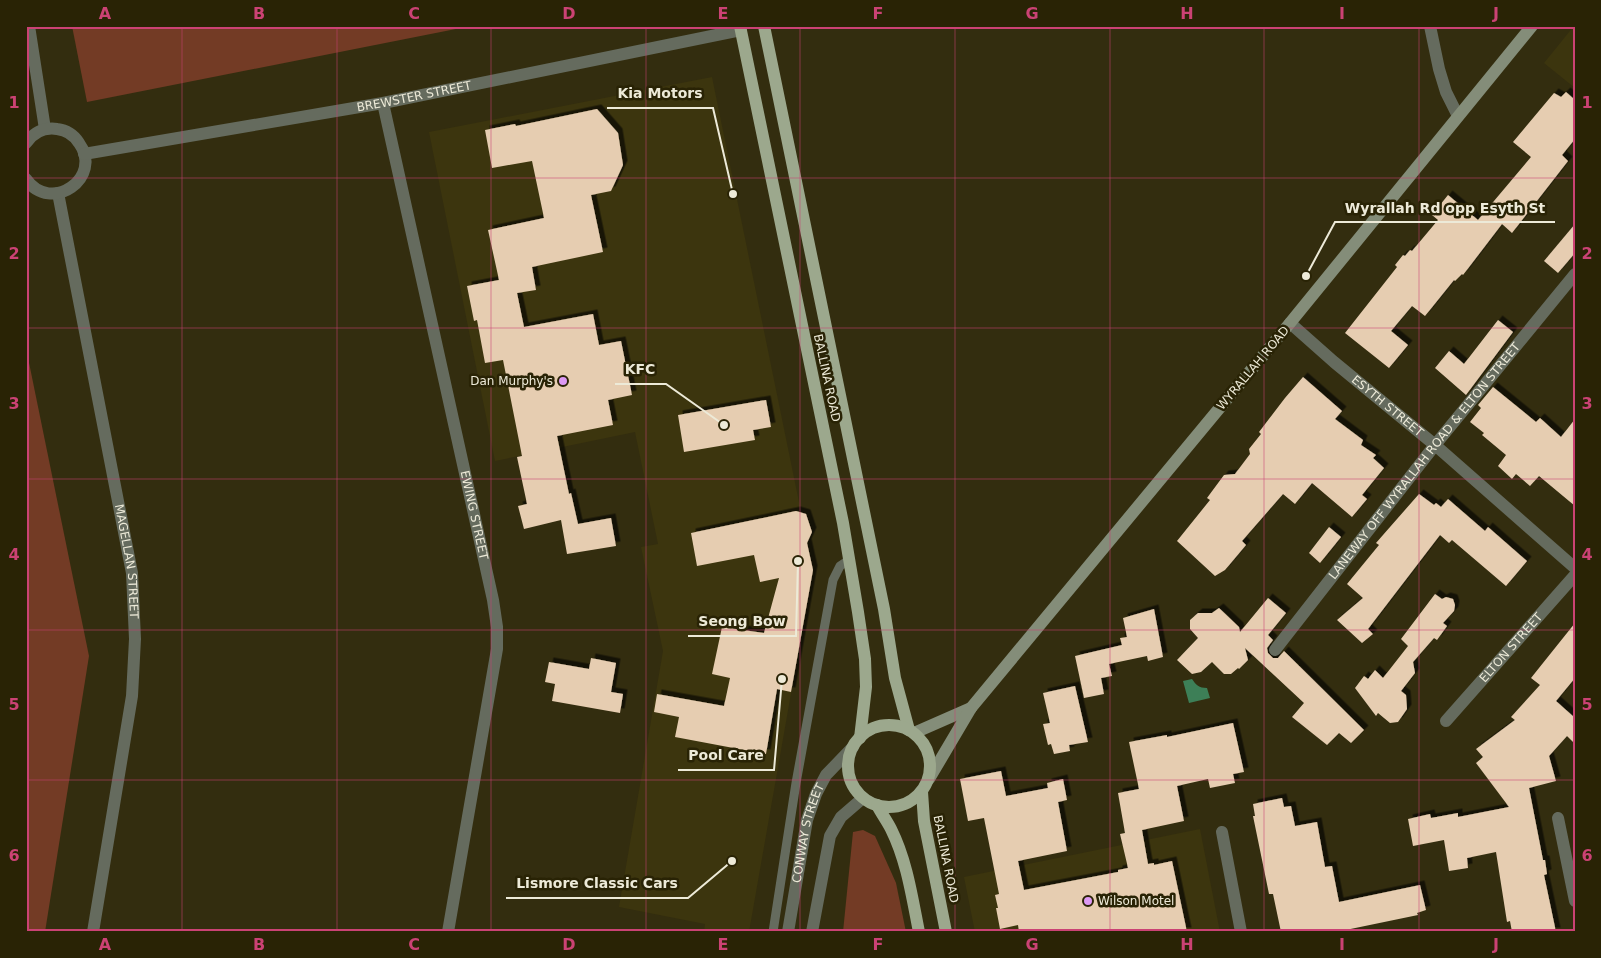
<svg xmlns="http://www.w3.org/2000/svg" width="1601" height="958" viewBox="0 0 1601 958" font-family="'DejaVu Sans',sans-serif">
<style>
.built{fill:#3c350e}
.green{fill:#733b25}
.water{fill:#3d7f57}
.building{fill:#e6cdb1;filter:url(#shadow)}
.lines{fill:none;stroke-linecap:round;stroke-linejoin:round}
.service{stroke:#656b5e;stroke-width:9}
.minor{stroke:#656b5e;stroke-width:12}
.tertiary{stroke:#656b5e;stroke-width:12}
.secondary{stroke:#848d79;stroke-width:12}
.primary{stroke:#9ca88d;stroke-width:12}
.grid{fill:none;stroke:#cb4274;stroke-width:1;stroke-opacity:0.55}
.poi-dot{fill:#dc99f4;stroke:#292305;stroke-width:2}
.labels{text-anchor:middle;stroke-width:5;stroke-linejoin:round;paint-order:stroke}
.street-label{font-size:12px;fill:#edead8;stroke:#292305}
.poi-label{font-size:12px;fill:#edead8;stroke:#292305;text-anchor:end}
.leader{fill:none;stroke:#edead8;stroke-width:2}
.callout-dot{fill:#edead8;stroke:#292305;stroke-width:2}
.callout-label{font-size:14px;text-anchor:middle;font-weight:bold;fill:#edead8;stroke:#292305;stroke-width:5;stroke-linejoin:round;paint-order:stroke}
.neatline{fill:none;stroke:#cb4274;stroke-width:2}
.grid-label{font-size:16px;text-anchor:middle;font-weight:bold;fill:#cb4274}
</style>
<defs>
<filter id="shadow"><feDropShadow dx="4.5" dy="-4.5" stdDeviation="0" flood-color="#0009"/></filter>
</defs>
<rect width="100%" height="100%" fill="#332d0f"/>
<g class="built">
<polygon points="1574,26 1575,26 1575,88 1544,63"/>
<polygon points="712,77 808,546 811,580 749,932 704,932 705,924 619,907 663,651 641,547 658,544 635,432 495,461 429,132"/>
<polygon points="1200,829 1220,932 975,932 964,877"/>
</g>
<g class="green">
<polygon points="72,26 471,26 87,102"/>
<polygon points="26,348 89,656 45,932 26,932"/>
<polygon points="863,830 875,836 896,883 906,932 843,932 853,832"/>
</g>
<path class="water" d="M1192,679C1196,685 1199,688 1207,688L1210,698L1189,703L1183,681Z"/>
<g class="building">
<polygon points="1566,92 1575,100 1575,139 1562,155 1568,161 1512,233 1502,224 1463,275 1462,274 1455,281 1454,280 1425,316 1412,306 1391,331 1408,345 1389,368 1345,333 1397,267 1395,265 1403,255 1405,256 1410,250 1412,251 1438,220 1432,215 1448,195 1478,220 1531,157 1513,142 1554,93 1561,97"/>
<polygon points="597,109 618,133 623,165 611,191 591,195 603,252 532,267 536,290 517,293 524,327 593,314 599,345 621,341 632,395 608,400 613,425 557,436 569,494 571,493 578,524 611,518 616,546 567,554 561,520 524,529 518,506 527,504 517,457 522,456 503,360 485,363 477,320 474,321 467,286 499,280 488,230 544,218 532,161 492,168 485,130 515,124 516,126"/>
<polygon points="1575,224 1575,253 1558,273 1544,261"/>
<polygon points="1498,320 1513,332 1466,395 1435,368 1449,351 1464,364"/>
<polygon points="1303,377 1342,411 1335,419 1363,440 1361,445 1376,455 1373,458 1384,468 1362,495 1367,499 1352,517 1312,483 1295,504 1283,494 1242,541 1246,545 1225,570 1215,576 1177,541 1210,500 1207,498 1224,475 1235,474 1250,454 1249,449 1261,434 1259,432 1285,398"/>
<polygon points="1493,387 1536,422 1540,418 1561,437 1575,419 1575,506 1539,476 1530,486 1516,474 1512,479 1498,466 1506,455 1482,435 1484,433 1470,422 1481,408 1478,405"/>
<polygon points="766,400 771,427 753,430 755,440 684,452 678,415"/>
<polygon points="1419,494 1434,505 1436,503 1441,507 1448,499 1485,531 1488,527 1527,561 1506,586 1452,540 1449,543 1440,535 1368,629 1373,634 1362,643 1337,620 1363,598 1347,584 1379,545 1376,543"/>
<polygon points="796,511 806,514 812,532 807,543 813,570 791,692 777,689 766,754 675,737 679,717 654,712 657,694 724,706 730,678 712,674 722,627 764,633 779,578 760,582 754,555 697,566 691,533"/>
<polygon points="1329,527 1341,537 1320,563 1309,553"/>
<polygon points="1435,594 1442,599 1446,597 1453,599 1455,605 1454,611 1443,623 1447,626 1437,640 1434,638 1413,662 1415,673 1401,691 1406,695 1407,709 1398,722 1390,723 1378,713 1376,716 1355,688 1364,676 1368,679 1375,670 1383,678 1408,646 1401,639"/>
<polygon points="1268,598 1286,613 1268,635 1273,640 1267,648 1268,653 1273,658 1278,658 1284,651 1364,730 1351,743 1339,733 1327,745 1292,717 1304,703 1245,648 1248,660 1239,669 1238,668 1231,674 1224,674 1212,662 1201,672 1192,674 1177,660 1198,638 1190,629 1190,620 1198,613 1212,613 1219,608 1239,627 1240,632"/>
<polygon points="1154,609 1163,657 1148,661 1147,656 1109,664 1112,676 1101,678 1104,694 1084,698 1075,656 1122,645 1120,638 1127,637 1123,618"/>
<polygon points="1575,623 1575,678 1556,701 1575,718 1575,744 1567,736 1549,756 1556,781 1529,788 1543,860 1545,860 1547,874 1544,875 1556,932 1512,932 1510,921 1507,922 1496,852 1467,858 1468,868 1449,871 1444,840 1413,846 1408,819 1430,814 1431,818 1458,813 1458,817 1509,807 1476,763 1483,757 1476,749 1515,720 1511,717 1540,685 1531,678"/>
<polygon points="591,658 616,663 611,692 623,694 620,713 552,701 555,684 545,682 549,662 589,669"/>
<polygon points="1075,686 1088,742 1069,745 1070,751 1054,754 1051,744 1048,745 1043,724 1050,723 1043,693"/>
<polygon points="1233,723 1244,772 1233,774 1235,783 1210,788 1208,779 1177,786 1184,821 1142,830 1148,864 1154,863 1154,865 1172,861 1187,932 1019,932 1018,925 1000,929 996,908 998,908 995,895 999,894 984,818 968,821 960,779 1001,771 1006,796 1048,788 1047,783 1063,779 1067,800 1058,802 1067,851 1018,861 1024,890 1118,872 1118,870 1128,868 1120,834 1125,833 1118,793 1139,789 1129,742 1167,735 1167,737"/>
<polygon points="1282,798 1284,807 1291,806 1295,826 1317,822 1325,867 1332,866 1339,902 1420,885 1426,910 1417,913 1418,915 1336,932 1281,932 1273,894 1269,894 1253,816 1255,816 1253,804"/>
</g>
<g class="lines">
<polyline class="service" points="773,932 796,783 833,580 840,566 849,560"/>
<g class="minor">
<polyline points="29,26 45,129"/>
<polyline points="1430,26 1439,69 1446,92 1458,116"/>
<path id="s1" d="M383,103L493,600L497,627V649L448,932"/>
<path id="s2" d="M58,193L132,573L135,639L132,696L93,932"/>
<path id="s3" d="M1290,323L1334,362L1435,445L1575,568"/>
<path id="s4" d="M1275,650L1435,445L1575,274"/>
<path id="s5" d="M1446,721L1575,575"/>
<polyline points="1558,818 1575,901"/>
<polyline points="1222,832 1241,932"/>
</g>
<g class="tertiary">
<path d="M26,143C33,133 44,127 57,129C66,130 74,135 79,143C104,177 51,215 26,179"/>
<path id="s6" d="M84,154L383,103L741,30"/>
<path id="s7" d="M788,932L807,820L816,794L826,775L853,747"/>
<polyline points="812,932 830,836 841,817 863,798"/>
</g>
<g class="secondary">
<polyline points="914,733 971,708"/>
<polyline points="929,779 971,708 1290,323 1532,26"/>
</g>
<g class="primary">
<polyline points="740,26 843,523 858,612 865,659 866,687 860,738"/>
<polyline points="764,26 884,609 895,678 909,730"/>
<circle cx="889" cy="766" r="41"/>
<polyline points="922,792 924,821 946,932"/>
<path d="M877,805C881,813 887,821 891,829C907,861 912,897 919,932"/>
</g>
</g>
<path class="grid" d="M182,26V932M337,26V932M491,26V932M646,26V932M800,26V932M955,26V932M1110,26V932M1264,26V932M1419,26V932M26,178H1575M26,328H1575M26,479H1575M26,630H1575M26,780H1575"/>
<g class="poi-dot">
<circle cx="563" cy="381" r="5"/>
<circle cx="1088" cy="901" r="5"/>
</g>
<g class="labels">
<g class="street-label">
<text dy="4" stroke="none"><textPath href="#s6" startOffset="335">BREWSTER STREET</textPath></text>
<text transform="translate(1253 368) rotate(-50)" y="4">WYRALLAH ROAD</text>
<text transform="translate(827 378) rotate(78)" y="4">BALLINA ROAD</text>
<text dy="4" stroke="none"><textPath href="#s3" startOffset="128">ESYTH STREET</textPath></text>
<text dy="4" stroke="none"><textPath href="#s4" startOffset="241">LANEWAY OFF WYRALLAH ROAD &amp; ELTON STREET</textPath></text>
<text dy="4" stroke="none"><textPath href="#s1" startOffset="422">EWING STREET</textPath></text>
<text dy="4" stroke="none"><textPath href="#s2" startOffset="375">MAGELLAN STREET</textPath></text>
<text dy="4" stroke="none"><textPath href="#s5" startOffset="98">ELTON STREET</textPath></text>
<text dy="4" stroke="none"><textPath href="#s7" startOffset="101">CONWAY STREET</textPath></text>
<text transform="translate(946 859) rotate(79)" y="4">BALLINA ROAD</text>
</g>
<g class="poi-label">
<text x="553" y="385">Dan Murphy's</text>
<text x="1098" y="905" text-anchor="start">Wilson Motel</text>
</g>
</g>
<path class="leader" d="M733 194L713 108H607M1306 276L1335 222H1555M724 425L666 384H615M798 561L796 636H688M782 679L774 770H678M732 861L688 898H506"/>
<g class="callout-dot">
<circle cx="733" cy="194" r="5"/>
<circle cx="1306" cy="276" r="5"/>
<circle cx="724" cy="425" r="5"/>
<circle cx="798" cy="561" r="5"/>
<circle cx="782" cy="679" r="5"/>
<circle cx="732" cy="861" r="5"/>
</g>
<g class="callout-label">
<text x="660" y="98">Kia Motors</text>
<text x="1445" y="213">Wyrallah Rd opp Esyth St</text>
<text x="640" y="374">KFC</text>
<text x="742" y="626">Seong Bow</text>
<text x="726" y="760">Pool Care</text>
<text x="597" y="888">Lismore Classic Cars</text>
</g>
<rect width="1601" height="958" fill="none" stroke="#292305" stroke-width="55"/>
<rect x="28" y="28" width="1546" height="902" class="neatline"/>
<g class="grid-label">
<text x="105" y="19">A</text>
<text x="259" y="19">B</text>
<text x="414" y="19">C</text>
<text x="569" y="19">D</text>
<text x="723" y="19">E</text>
<text x="878" y="19">F</text>
<text x="1032" y="19">G</text>
<text x="1187" y="19">H</text>
<text x="1342" y="19">I</text>
<text x="1496" y="19">J</text>
<text x="14" y="108">1</text>
<text x="1587" y="108">1</text>
<text x="14" y="259">2</text>
<text x="1587" y="259">2</text>
<text x="14" y="409">3</text>
<text x="1587" y="409">3</text>
<text x="14" y="560">4</text>
<text x="1587" y="560">4</text>
<text x="14" y="710">5</text>
<text x="1587" y="710">5</text>
<text x="14" y="861">6</text>
<text x="1587" y="861">6</text>
<text x="105" y="950">A</text>
<text x="259" y="950">B</text>
<text x="414" y="950">C</text>
<text x="569" y="950">D</text>
<text x="723" y="950">E</text>
<text x="878" y="950">F</text>
<text x="1032" y="950">G</text>
<text x="1187" y="950">H</text>
<text x="1342" y="950">I</text>
<text x="1496" y="950">J</text>
</g>
</svg>
